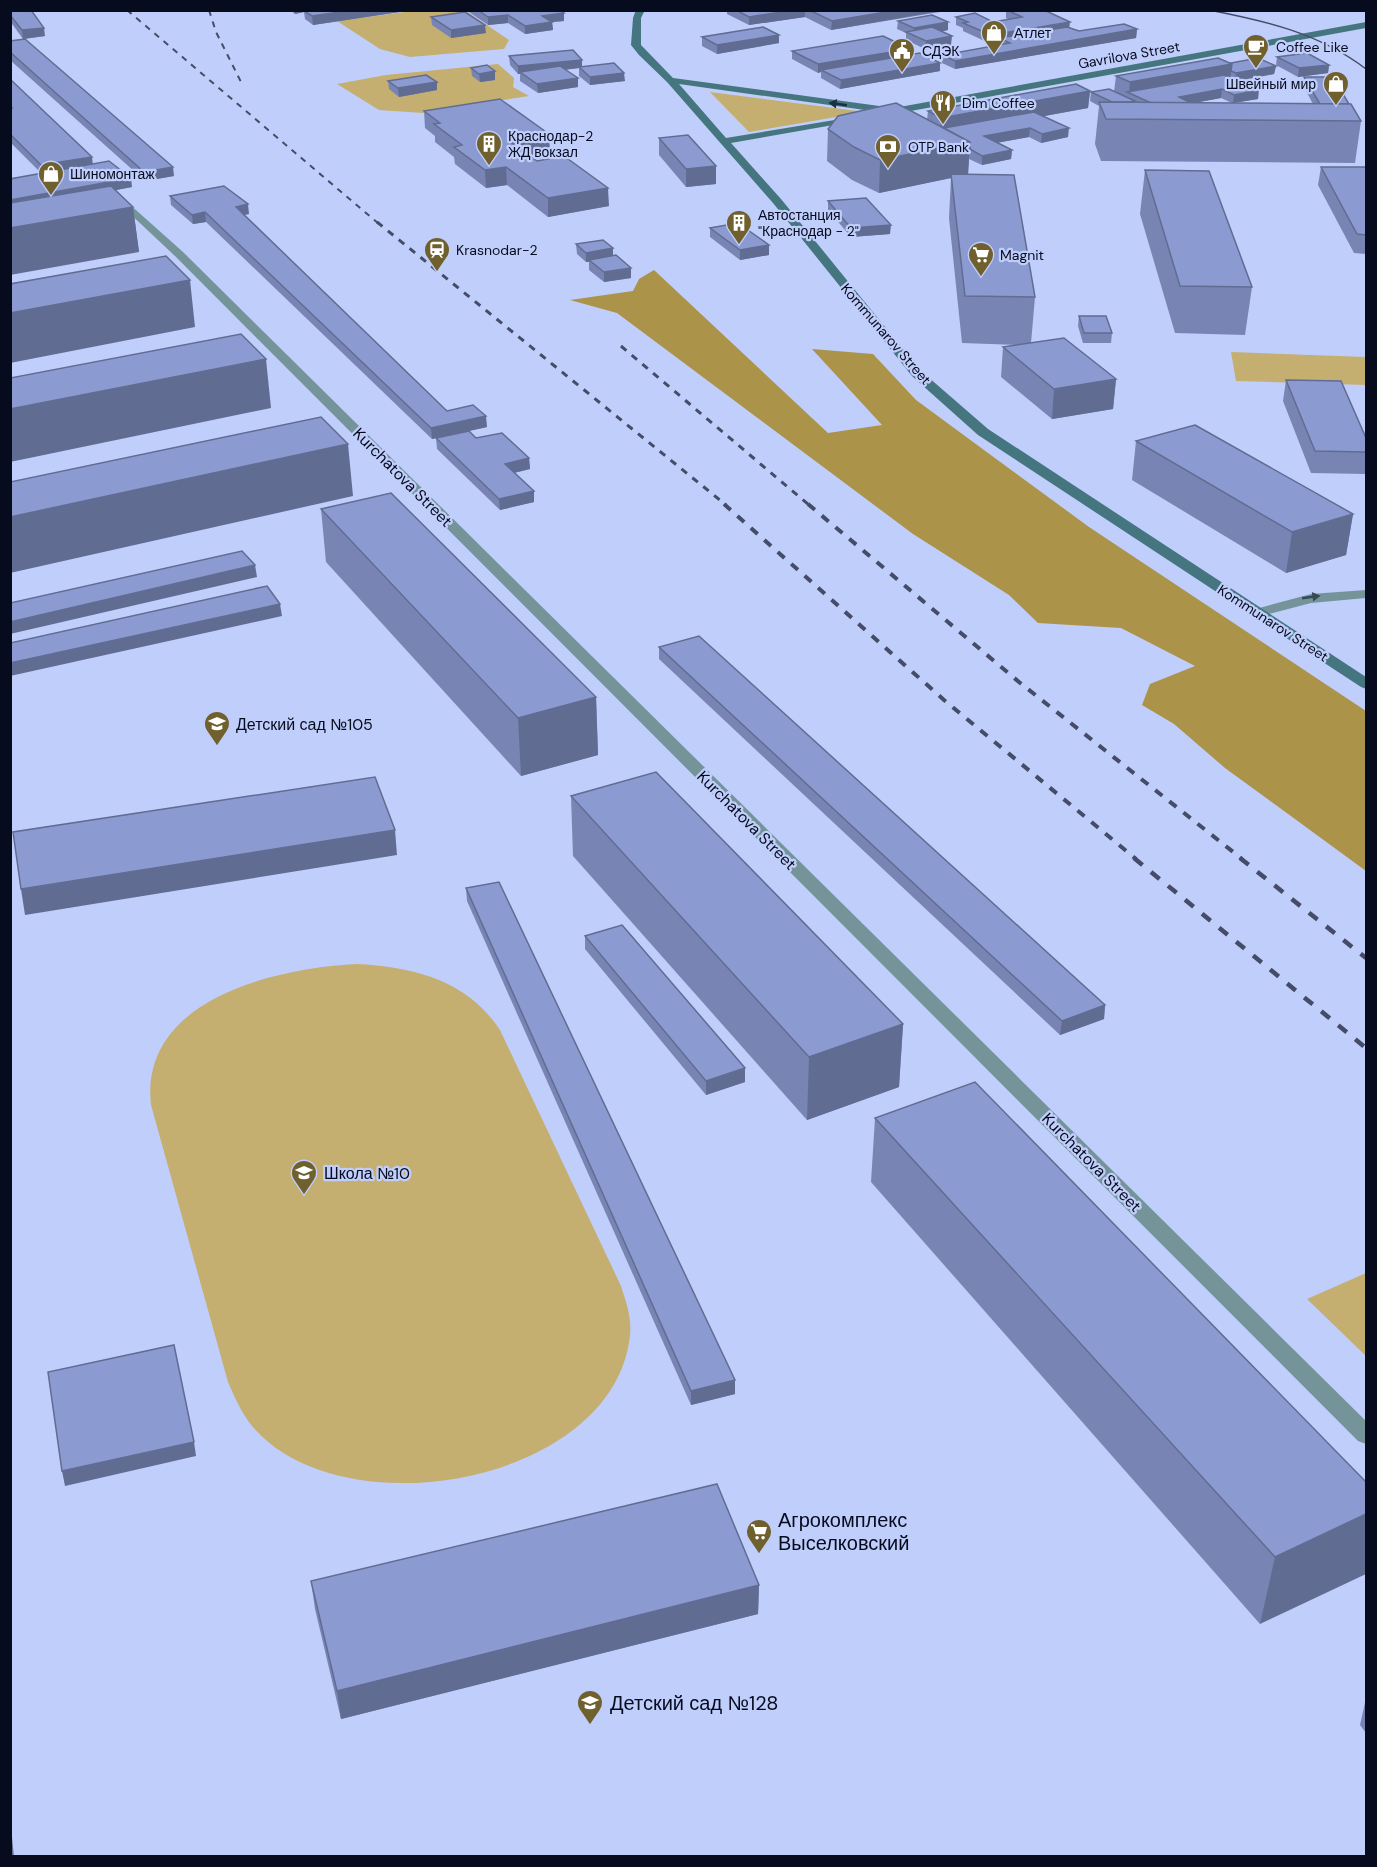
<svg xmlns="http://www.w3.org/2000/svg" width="1377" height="1867" viewBox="0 0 1377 1867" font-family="'DM Sans',sans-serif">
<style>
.green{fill:#c4af71}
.forest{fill:#ab9349}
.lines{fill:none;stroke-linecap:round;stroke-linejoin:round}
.street{fill:#74949a;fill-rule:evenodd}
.secondary{fill:#457680;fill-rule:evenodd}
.tram{stroke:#444c67;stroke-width:1.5}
.rail-far3{stroke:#444c67;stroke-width:2;stroke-dasharray:6 6;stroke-linecap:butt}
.rail-far2{stroke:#444c67;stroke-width:3;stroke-dasharray:7 7;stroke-linecap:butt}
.rail-far1{stroke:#444c67;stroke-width:4;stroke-dasharray:9 9;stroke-linecap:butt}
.rail{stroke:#444c67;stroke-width:4.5;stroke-dasharray:11 11;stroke-linecap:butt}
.wall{fill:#7885b4;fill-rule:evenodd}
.shaded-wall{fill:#616c92}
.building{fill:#8b9bd1;stroke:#616c92;stroke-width:1.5}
.oneway{fill:#1d3040}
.oneway2{fill:#384956}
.labels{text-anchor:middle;stroke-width:4.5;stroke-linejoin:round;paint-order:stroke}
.far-poi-label{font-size:14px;fill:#070b1e;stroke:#c0cefb;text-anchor:start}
.far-street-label{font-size:14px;fill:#070b1e;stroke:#c0cefb}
.street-label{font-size:16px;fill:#070b1e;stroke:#c0cefb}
.poi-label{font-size:16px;fill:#070b1e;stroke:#c0cefb;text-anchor:start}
.near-poi-label{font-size:20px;fill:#070b1e;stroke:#c0cefb;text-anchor:start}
</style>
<rect width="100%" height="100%" fill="#c0cefb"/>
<g class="green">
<polygon points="412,11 466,11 509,40 504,49 410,57 380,49 337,21"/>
<polygon points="498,64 514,78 513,87 529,96 423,113 379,110 337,84 386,75"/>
<polygon points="710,92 865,112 749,132"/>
<polygon points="1231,352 1366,357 1366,385 1236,381"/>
<path d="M357,964C414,967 467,980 500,1030L621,1286C626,1302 632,1318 630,1335C615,1484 340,1532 252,1426C241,1412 235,1398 228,1382L151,1105C139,999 276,968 357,964Z"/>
<polygon points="1366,1273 1366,1356 1307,1299"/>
</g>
<polygon class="forest" points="654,270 828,433 882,425 812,349 873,354 916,400 1089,527 1366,711 1366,871 1225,768 1174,724 1142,705 1150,684 1195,666 1121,628 1038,623 1009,595 913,534 617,313 570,300 633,291 639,279"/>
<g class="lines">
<g class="street">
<polygon points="127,202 183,252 1366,1421 1366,1444 1358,1441 175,256 125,209 112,211 107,208"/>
<polygon points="1366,590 1366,598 1311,603 1257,617 1250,613 1252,610 1311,594"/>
</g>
<polygon class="secondary" points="636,10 645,10 641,18 641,45 673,78 894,108 1366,22 1366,28 883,116 879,112 679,84 726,138 859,116 861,118 856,121 731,143 781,199 920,370 988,429 1366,677 1366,689 1361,687 978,435 912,376 773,203 667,82 639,55 631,45 633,18"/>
<path class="tram" d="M1209,10C1266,21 1319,33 1366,69"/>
<g class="rail-far3">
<polyline points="127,10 379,224"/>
<polyline points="209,10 216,32 241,82"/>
</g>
<g class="rail-far2">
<polyline points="377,222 726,505"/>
<polyline points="621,346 809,505"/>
</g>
<g class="rail-far1">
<polyline points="724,504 944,700 1136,859"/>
<polyline points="808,504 1019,682 1242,859"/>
</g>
<g class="rail">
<polyline points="1134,858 1366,1048"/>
<polyline points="1240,858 1366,958"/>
</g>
</g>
<g class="wall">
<polygon points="10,10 45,36 23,39 10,21"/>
<polygon points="290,10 413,10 313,25 305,19 304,12 295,14"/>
<polygon points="466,10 560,10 564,21 552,22 553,30 525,34 508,23 488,25"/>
<polygon points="727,10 946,11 831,30 805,17 749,25 727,14"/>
<polygon points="1006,10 1069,27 1079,31 1137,29 1136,38 955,69 942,63 943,55 998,45 998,42 991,44 963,31 963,28 956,25 956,17 993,22 1008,19 1006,18"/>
<polygon points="431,17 486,33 451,38 432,25"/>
<polygon points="898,21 948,30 941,32 951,45 925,49 906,40 906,33 897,29"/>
<polygon points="702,37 779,43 717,54 702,46"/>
<polygon points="10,41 174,176 145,181 10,60"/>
<polygon points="792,51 909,55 940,63 940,71 840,89 821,78 821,72 818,73 792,59"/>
<polygon points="509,56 582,60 582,67 625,81 590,85 579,76 579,68 565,70 578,78 578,87 538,93 520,81 520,74 518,74 510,65"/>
<polygon points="1277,57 1329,65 1328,73 1298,77 1276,65"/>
<path d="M1231,63L1276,66L1274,74L1238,81L1258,99L1233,103L1313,104L1303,85L1304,77L1349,104L1361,121L1355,163L1101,161L1095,144L1099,106L1090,101L1091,92H1114L1116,76ZM1221,98L1232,103H1194Z"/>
<polygon points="471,68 495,80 480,82 472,76"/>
<polygon points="10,79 93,164 132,187 116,190 133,207 139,252 41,173 10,142"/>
<polygon points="388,81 437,82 437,90 399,97 389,89"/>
<polygon points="1090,91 1088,108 1044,116 1068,137 1041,143 1029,137 997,143 1012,150 1011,159 982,165 969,159 968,174 1035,297 1031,343 1116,379 1113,409 1052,419 1001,377 1003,347 1020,345 962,343 949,218 951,178 879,193 852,180 827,161 828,129 927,120 928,111"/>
<polygon points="424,111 550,152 529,155 609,206 548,217 507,185 486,188 455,164 454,157 435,142 435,136 425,128"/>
<polygon points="659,138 716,166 716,184 686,187 659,155"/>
<polygon points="1321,167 1366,167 1366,254 1354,253 1318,185"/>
<polygon points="1145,170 1252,287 1245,335 1175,333 1140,214"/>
<polygon points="170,196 249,214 244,215 447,411 487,427 469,431 476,438 529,458 530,469 514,473 534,491 534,502 500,510 437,449 436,438 432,439 206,222 193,224 171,205"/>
<polygon points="828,201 890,234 851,237 828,210"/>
<polygon points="710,228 769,255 740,260 710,237"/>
<polygon points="576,244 613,248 613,256 631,278 604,282 589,270 589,262 586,262 577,254"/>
<polygon points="1079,316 1112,333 1111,343 1083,343 1078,326"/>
<polygon points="1286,380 1366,438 1366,474 1311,473 1283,401"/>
<polygon points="1136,441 1353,514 1346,555 1286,573 1132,480"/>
<polygon points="321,509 596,697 598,755 521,776 326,562"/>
<polygon points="659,647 1105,1005 1104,1019 1060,1035 659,659"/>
<polygon points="571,796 903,1024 899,1087 807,1120 573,856"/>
<polygon points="466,888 735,1380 735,1394 691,1405 467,901"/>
<polygon points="585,936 745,1068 745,1082 706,1095 585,949"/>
<polygon points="875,1118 1366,1482 1260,1624 871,1182"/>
<polygon points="311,1581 759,1585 758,1614 341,1719 315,1609"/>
<polygon points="1366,1698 1366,1733 1360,1725"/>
</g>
<g class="shaded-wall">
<polygon points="294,10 318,10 304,11 304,12 295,14"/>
<polygon points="354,10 413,10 313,25 312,16"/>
<polygon points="793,10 805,10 805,17 749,25 749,17"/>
<polygon points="898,10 946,10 831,30 832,21"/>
<polygon points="564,13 564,21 552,22 553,30 525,34 525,26 542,16"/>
<polygon points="508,15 508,23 488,25 488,17"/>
<polygon points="948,22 948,30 915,36 913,35 914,28"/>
<polygon points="1070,22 1069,30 999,38 998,42 991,44 991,35"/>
<polygon points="485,25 486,33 451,38 451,30"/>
<polygon points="44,28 45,36 23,39 22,30"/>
<polygon points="1137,29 1136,38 955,69 955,61"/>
<polygon points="779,35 779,43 717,54 717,45"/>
<polygon points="952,36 951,45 925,49 926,41"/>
<polygon points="910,49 909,57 821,70 821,72 818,73 818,64"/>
<polygon points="582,60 582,68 579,67 579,68 522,74 520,72 520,74 518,74 518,66"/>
<polygon points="940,63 940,71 840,89 841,80"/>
<polygon points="1232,64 1230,80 1129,93 1130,82"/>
<polygon points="1329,65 1328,73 1298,77 1299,68"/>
<polygon points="1276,66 1274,74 1235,81 1236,73"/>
<polygon points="495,71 495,80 480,82 479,74"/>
<polygon points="624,73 625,81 590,85 590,77"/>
<polygon points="578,78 578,87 538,93 537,84"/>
<polygon points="437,82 437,90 399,97 398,88"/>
<polygon points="1222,89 1221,98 1177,106 1179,97"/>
<polygon points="1259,90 1258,99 1233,103 1234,95"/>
<polygon points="1090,91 1088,108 940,135 941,118"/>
<polygon points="1030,128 1029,137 983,145 984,136"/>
<polygon points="1069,128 1068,137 1041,143 1042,134"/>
<polygon points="549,134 550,152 510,158 509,141"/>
<polygon points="970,142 968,175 951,174 951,178 879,193 880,160"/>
<polygon points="1012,150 1011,159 982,165 982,156"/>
<polygon points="92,157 93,166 42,174 41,165"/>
<polygon points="716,166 716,184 686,187 686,169"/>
<polygon points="173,167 174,176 145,181 144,172"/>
<polygon points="506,167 507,185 486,188 485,170"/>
<polygon points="131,178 132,187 10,210 10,200"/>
<polygon points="608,188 609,206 548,217 548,198"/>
<polygon points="248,204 249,214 237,216 236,207"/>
<polygon points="133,207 139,252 10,275 10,228"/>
<polygon points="205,212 206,222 193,224 192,215"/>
<polygon points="891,225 890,234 851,237 851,228"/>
<polygon points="769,245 769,255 740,260 740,250"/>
<polygon points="613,248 613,258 589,260 589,262 586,262 586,253"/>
<polygon points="631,268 631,278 604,282 604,272"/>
<polygon points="190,280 195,327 10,363 10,313"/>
<polygon points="266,359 271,408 10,462 10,409"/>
<polygon points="1116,379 1113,409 1052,419 1054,389"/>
<polygon points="486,416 487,427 432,439 431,428"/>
<polygon points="348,444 353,496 10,573 10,517"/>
<polygon points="529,458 530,469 505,475 505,464"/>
<polygon points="534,491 534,502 500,510 499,499"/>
<polygon points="1353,514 1346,555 1286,573 1292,532"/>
<polygon points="255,565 257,577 10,634 10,622"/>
<polygon points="280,604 282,616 10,676 10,663"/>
<polygon points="596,697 598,755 521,776 518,718"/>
<polygon points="395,830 397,855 25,915 21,889"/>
<polygon points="1105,1005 1104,1019 1060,1035 1062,1021"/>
<polygon points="903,1024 899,1087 807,1120 809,1057"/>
<polygon points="745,1068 745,1082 706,1095 706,1081"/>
<polygon points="735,1380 735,1394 691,1405 691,1391"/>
<polygon points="194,1442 196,1456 65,1486 62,1471"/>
<polygon points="1366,1514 1366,1574 1260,1624 1275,1557"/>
<polygon points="759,1585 758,1614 341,1719 337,1691"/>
<polygon points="10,1831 12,1837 14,1857 12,1857"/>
</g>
<g class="building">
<polygon points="10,10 31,10 44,28 22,30 10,15"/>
<polygon points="354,10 312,16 304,11 307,10"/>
<polygon points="478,10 560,10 564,13 542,16 552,22 525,26 508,15 488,17"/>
<polygon points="736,10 793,10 749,17"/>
<polygon points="809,10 898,10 832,21"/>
<polygon points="1007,10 1044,10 1070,22 991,35 963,23 968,22 956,17 975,13 993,22 1022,17"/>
<polygon points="465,12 485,25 451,30 431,17"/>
<polygon points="932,15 948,22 914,28 898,21"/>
<polygon points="1124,24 1137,29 955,61 943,55 1010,43 999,38 1067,27 1079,31"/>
<polygon points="763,27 779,35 717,45 702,37"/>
<polygon points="932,27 952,36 926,41 906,32"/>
<polygon points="883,36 910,49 818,64 792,51"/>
<polygon points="25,39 173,167 144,172 10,52 10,41"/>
<polygon points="573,50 582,60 518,66 509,56"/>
<polygon points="920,53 940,63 841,80 821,70"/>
<polygon points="1307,53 1329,65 1299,68 1277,57"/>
<polygon points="1218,58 1232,64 1130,82 1116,76"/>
<polygon points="1258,58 1276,66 1236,73 1231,71 1232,64 1231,63"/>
<polygon points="614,63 624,73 590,77 579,67"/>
<polygon points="487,65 495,71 479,74 471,68"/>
<polygon points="560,66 578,78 537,84 520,72"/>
<polygon points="426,75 437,82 398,88 388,81"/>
<polygon points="1224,75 1259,90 1234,95 1222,89 1179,97 1191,103 1151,103 1127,92"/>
<polygon points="1304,77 1333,77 1349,104 1320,104"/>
<polygon points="10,79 92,157 41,165 10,134 10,108 12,108 10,106"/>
<polygon points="1076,84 1090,91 941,118 928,111"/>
<polygon points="1109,89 1135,101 1129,102 1112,102 1091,92"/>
<polygon points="500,99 549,134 509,141 537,161 564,156 608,188 548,198 506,167 485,170 454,147 462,145 434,124 440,123 424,111"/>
<polygon points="1099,102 1351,104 1361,121 1106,119"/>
<polygon points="896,103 970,142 880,160 854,147 828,129 838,116"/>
<polygon points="1034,112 1069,128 1042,134 1030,128 984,136 1012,150 982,156 970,149 970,142 944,128"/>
<polygon points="688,135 716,166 686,169 659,138"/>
<polygon points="109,161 131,178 10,200 10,179"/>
<polygon points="1321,167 1366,167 1366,235 1357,234"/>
<polygon points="1145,170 1209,171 1252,287 1180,286"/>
<polygon points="951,174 1014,175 1035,297 965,296"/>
<polygon points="111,186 133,207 10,228 10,203"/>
<polygon points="224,186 248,204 236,207 447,411 473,405 486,416 431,428 205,212 192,215 170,196"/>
<polygon points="866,198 891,225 851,228 828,201"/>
<polygon points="738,223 769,245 740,250 710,228"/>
<polygon points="603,240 613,248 586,253 576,244"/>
<polygon points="616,255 631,268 604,272 589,260"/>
<polygon points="166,256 190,280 10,313 10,284"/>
<polygon points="1079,316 1106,316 1112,333 1084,333"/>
<polygon points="241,334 266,359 10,409 10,378"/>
<polygon points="1064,338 1116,379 1054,389 1003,347"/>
<polygon points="1286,380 1341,381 1366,438 1366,452 1315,451"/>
<polygon points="321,417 348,444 10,517 10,482"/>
<polygon points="1195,425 1353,514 1292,532 1136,441"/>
<polygon points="469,431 476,438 502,433 529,458 505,464 534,491 499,499 436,438"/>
<polygon points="391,493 596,697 518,718 321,509"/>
<polygon points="242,551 255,565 10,622 10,603"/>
<polygon points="267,586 280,604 10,663 10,643"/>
<polygon points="699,636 1105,1005 1062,1021 659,647"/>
<polygon points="656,772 903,1024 809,1057 571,796"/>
<polygon points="375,777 395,830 21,889 13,832"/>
<polygon points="499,882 735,1380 691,1391 466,888"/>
<polygon points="622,925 745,1068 706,1081 585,936"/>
<polygon points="975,1082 1366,1482 1366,1514 1275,1557 875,1118"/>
<polygon points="174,1345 194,1442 62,1471 48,1372"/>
<polygon points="717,1484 759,1585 337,1691 311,1581"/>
<polygon points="10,1842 12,1857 10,1857"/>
</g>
<defs><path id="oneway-solid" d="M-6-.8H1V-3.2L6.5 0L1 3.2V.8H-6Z" transform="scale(1.5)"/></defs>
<use class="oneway" href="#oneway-solid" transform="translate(838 104) rotate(-172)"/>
<use class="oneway2" href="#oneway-solid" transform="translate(1311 597) rotate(-8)"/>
<defs>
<symbol id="shop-pin" viewBox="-11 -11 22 30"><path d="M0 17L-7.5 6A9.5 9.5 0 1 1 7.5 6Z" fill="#70602e" stroke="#c0cefb"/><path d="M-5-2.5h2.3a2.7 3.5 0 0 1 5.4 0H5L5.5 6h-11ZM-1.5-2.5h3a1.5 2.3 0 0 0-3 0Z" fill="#fff"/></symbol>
<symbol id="cafe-pin" viewBox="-11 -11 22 30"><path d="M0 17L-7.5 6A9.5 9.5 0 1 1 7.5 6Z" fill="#70602e" stroke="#c0cefb"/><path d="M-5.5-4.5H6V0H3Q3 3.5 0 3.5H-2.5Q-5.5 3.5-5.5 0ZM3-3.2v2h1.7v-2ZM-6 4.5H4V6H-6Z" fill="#fff"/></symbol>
<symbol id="civic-pin" viewBox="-11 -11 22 30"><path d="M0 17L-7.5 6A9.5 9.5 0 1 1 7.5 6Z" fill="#70602e" stroke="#c0cefb"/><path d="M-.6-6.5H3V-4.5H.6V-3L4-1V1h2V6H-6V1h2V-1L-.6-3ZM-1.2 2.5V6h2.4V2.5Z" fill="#fff"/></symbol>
<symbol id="restaurant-pin" viewBox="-11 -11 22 30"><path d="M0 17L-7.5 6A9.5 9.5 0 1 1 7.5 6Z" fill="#70602e" stroke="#c0cefb"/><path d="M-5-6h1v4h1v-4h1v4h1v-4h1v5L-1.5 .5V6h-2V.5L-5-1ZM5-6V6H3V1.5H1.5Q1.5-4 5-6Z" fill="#fff"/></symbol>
<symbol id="building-pin" viewBox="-11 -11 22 30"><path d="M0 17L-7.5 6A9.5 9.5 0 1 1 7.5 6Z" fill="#70602e" stroke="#c0cefb"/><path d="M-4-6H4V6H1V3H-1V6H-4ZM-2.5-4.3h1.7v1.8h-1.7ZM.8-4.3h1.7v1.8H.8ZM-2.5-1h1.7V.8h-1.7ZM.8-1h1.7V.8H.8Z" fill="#fff"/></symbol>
<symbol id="bank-pin" viewBox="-11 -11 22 30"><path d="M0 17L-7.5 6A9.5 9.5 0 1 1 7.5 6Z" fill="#70602e" stroke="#c0cefb"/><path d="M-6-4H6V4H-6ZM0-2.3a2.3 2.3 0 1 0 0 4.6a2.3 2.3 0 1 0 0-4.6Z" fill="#fff"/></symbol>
<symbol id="station-pin" viewBox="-11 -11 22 30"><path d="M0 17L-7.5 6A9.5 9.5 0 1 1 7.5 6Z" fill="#70602e" stroke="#c0cefb"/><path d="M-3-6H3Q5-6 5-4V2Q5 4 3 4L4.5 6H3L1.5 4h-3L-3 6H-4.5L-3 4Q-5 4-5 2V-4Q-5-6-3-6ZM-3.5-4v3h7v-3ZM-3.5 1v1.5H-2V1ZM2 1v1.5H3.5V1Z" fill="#fff"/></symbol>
<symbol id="supermarket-pin" viewBox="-11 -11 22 30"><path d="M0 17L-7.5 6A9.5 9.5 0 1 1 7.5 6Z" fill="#70602e" stroke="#c0cefb"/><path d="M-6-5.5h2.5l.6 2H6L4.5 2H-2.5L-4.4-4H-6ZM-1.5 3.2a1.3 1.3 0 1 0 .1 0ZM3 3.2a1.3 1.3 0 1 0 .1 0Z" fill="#fff"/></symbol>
<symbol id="school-pin" viewBox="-11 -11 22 30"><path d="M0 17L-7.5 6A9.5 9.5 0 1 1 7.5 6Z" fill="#70602e" stroke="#c0cefb"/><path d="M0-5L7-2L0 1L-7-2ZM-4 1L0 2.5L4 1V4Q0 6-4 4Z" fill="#fff"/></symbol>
</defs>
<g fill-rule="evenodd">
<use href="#shop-pin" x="979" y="18" width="30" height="40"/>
<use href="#cafe-pin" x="1241" y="32" width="30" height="40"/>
<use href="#civic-pin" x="887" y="36" width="30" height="40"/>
<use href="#shop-pin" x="1321" y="69" width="30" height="40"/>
<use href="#restaurant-pin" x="928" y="88" width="30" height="40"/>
<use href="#building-pin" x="474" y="129" width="30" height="40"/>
<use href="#bank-pin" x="873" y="132" width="30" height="40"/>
<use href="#shop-pin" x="36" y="159" width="30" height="40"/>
<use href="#building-pin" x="724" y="208" width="30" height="40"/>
<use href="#station-pin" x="422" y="235" width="30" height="40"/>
<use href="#supermarket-pin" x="966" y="240" width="30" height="40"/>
<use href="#school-pin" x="202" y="709" width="30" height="40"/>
<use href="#school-pin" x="289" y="1158" width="30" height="40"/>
<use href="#supermarket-pin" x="744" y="1517" width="30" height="40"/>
<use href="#school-pin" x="575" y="1688" width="30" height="40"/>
</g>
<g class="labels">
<g class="far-poi-label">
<text x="1014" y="38">Атлет</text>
<text x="1276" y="52">Coffee Like</text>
<text x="922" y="56">СДЭК</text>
<text x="1316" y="89" text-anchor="end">Швейный мир</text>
<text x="962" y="108">Dim Coffee</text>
<text x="508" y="141">Краснодар-2<tspan x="508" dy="16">ЖД вокзал</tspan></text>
<text x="908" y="152">OTP Bank</text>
<text x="70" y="179">Шиномонтаж</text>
<text x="758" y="220">Автостанция<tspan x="758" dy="16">"Краснодар - 2"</tspan></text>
<text x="456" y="255">Krasnodar-2</text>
<text x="1000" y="260">Magnit</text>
</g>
<g class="far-street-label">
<text transform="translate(1129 55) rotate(-10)" y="5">Gavrilova Street</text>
<text transform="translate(886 334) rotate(49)" y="5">Kommunarov Street</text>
<text transform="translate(1273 623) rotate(33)" y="5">Kommunarov Street</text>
</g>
<g class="street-label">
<text transform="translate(403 477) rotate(45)" y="6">Kurchatova Street</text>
<text transform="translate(747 820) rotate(45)" y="6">Kurchatova Street</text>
<text transform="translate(1092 1162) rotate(45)" y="6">Kurchatova Street</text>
</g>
<g class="poi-label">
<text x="236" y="730">Детский сад №105</text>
<text x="324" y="1179">Школа №10</text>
</g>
<g class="near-poi-label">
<text x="778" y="1527">Агрокомплекс<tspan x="778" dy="23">Выселковский</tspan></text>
<text x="610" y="1710">Детский сад №128</text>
</g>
</g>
<rect width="1377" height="1867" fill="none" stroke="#070b1e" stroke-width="24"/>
</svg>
